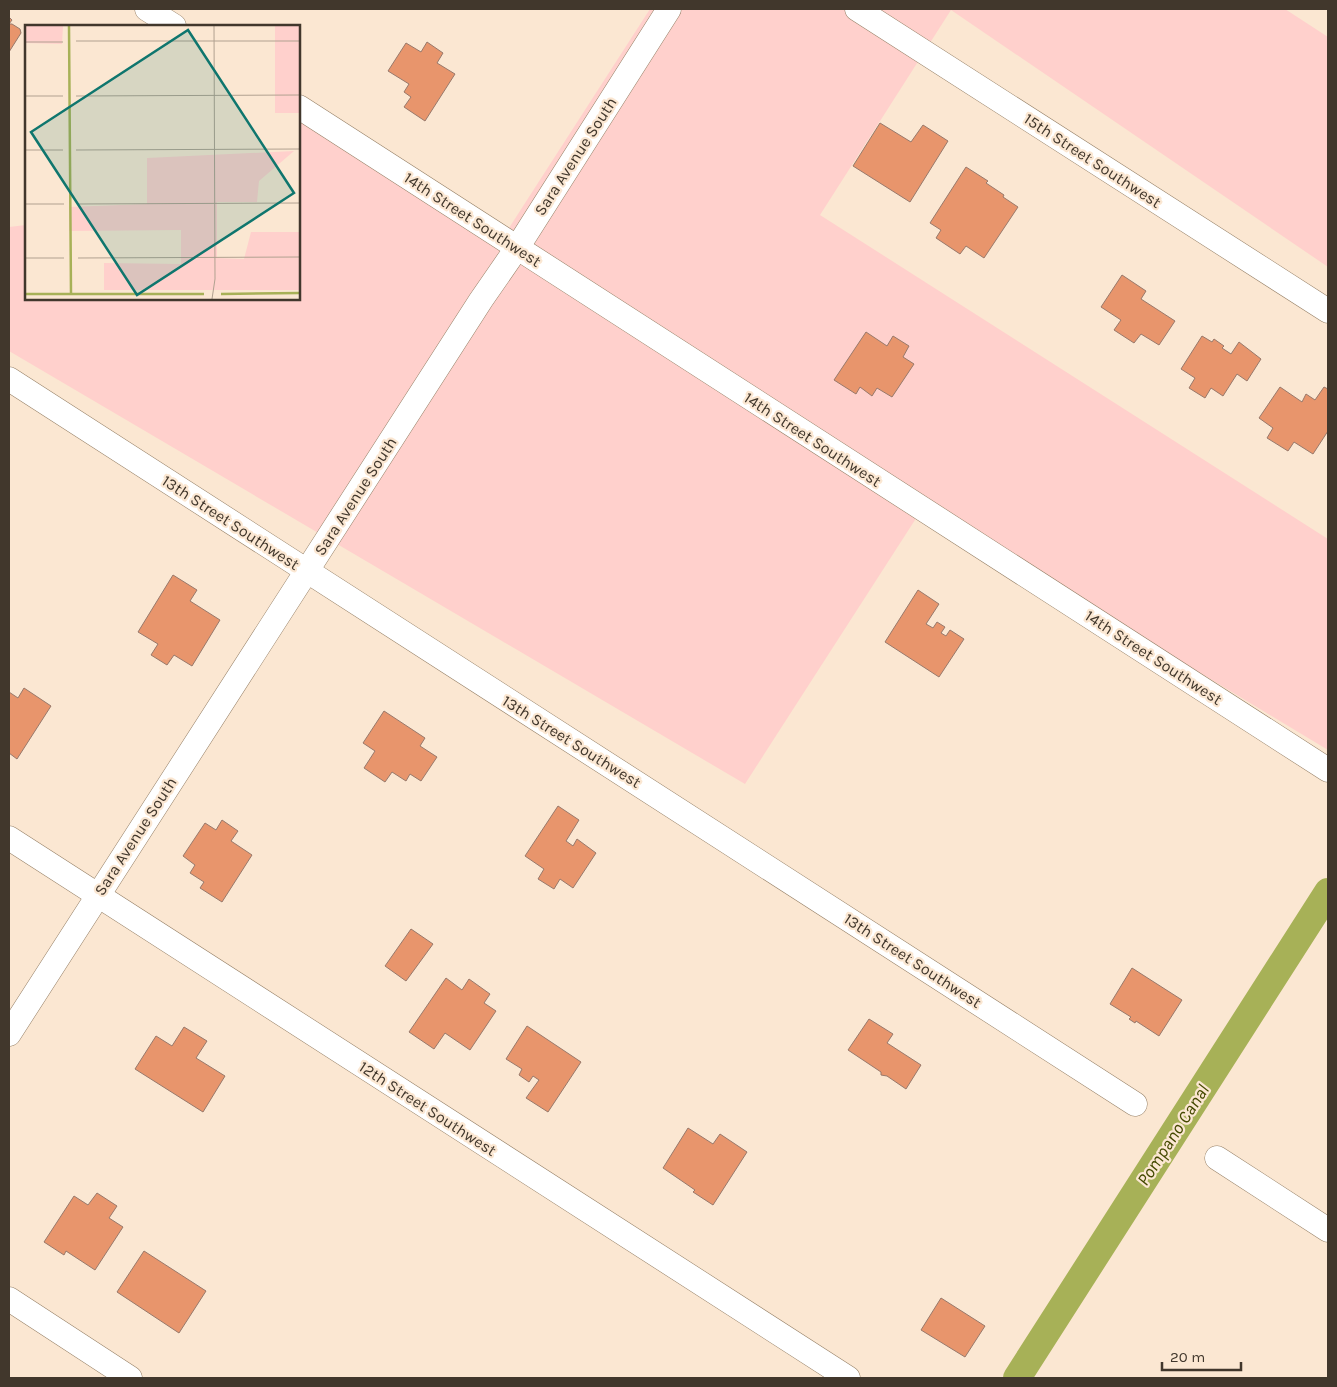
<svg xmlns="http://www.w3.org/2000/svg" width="1337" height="1387" viewBox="0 0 1337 1387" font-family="Karla,sans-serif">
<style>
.green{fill:#ffd0cc}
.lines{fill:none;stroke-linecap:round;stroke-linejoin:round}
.canal{stroke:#a7b157;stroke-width:28}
.building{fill:#e8956c;stroke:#98796b}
.street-casing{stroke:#968067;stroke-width:25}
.street{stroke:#fff;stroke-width:24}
.labels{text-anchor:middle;stroke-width:4.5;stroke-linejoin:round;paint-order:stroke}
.street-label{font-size:16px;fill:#41372c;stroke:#fbe7d2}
.water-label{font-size:18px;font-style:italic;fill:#444900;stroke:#fbe7d2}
.inset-river{fill:none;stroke:#a7b157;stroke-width:2.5}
.inset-road{fill:none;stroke:#b1a190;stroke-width:1}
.view{fill:#0f766e;fill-opacity:0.15;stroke:#0f766e;stroke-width:2.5}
.inset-edge{fill:none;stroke:#41372c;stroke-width:2.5}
</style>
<rect width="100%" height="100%" fill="#fbe7d2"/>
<polygon class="green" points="650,9 1285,9 1328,37 1328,267 951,10 820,215 1328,539 1328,750 924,506 745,784 9,351 9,227 26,225 26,299 299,299 299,117 498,245"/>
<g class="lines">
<polyline class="canal" points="1017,1378 1328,892"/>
</g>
<g class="building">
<polygon points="9,17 12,20 9,24 12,24 20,29 21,33 9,52"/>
<polygon points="427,42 443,53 437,63 455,74 425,121 404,107 411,97 404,92 409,84 388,71 406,43 421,52"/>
<polygon points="880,123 911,142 923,125 948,141 910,202 853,166"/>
<polygon points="966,167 988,181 986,183 1004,195 1003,197 1018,207 984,258 966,246 960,254 936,238 941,230 930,223"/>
<polygon points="1122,275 1146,291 1141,299 1175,321 1159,345 1141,334 1134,343 1114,330 1121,320 1101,307"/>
<polygon points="866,332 887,346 893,336 909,346 903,357 914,364 892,397 877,388 872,396 860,387 856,394 834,380"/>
<polygon points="1202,336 1212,342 1214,339 1224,346 1222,348 1231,354 1239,342 1261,359 1247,381 1237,374 1223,396 1211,388 1205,398 1189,388 1195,378 1181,369"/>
<polygon points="1280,387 1302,402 1306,394 1315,400 1324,387 1328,389 1328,431 1313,454 1294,442 1288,451 1267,438 1273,428 1259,418"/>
<polygon points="173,575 197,590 190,601 220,620 192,666 174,655 167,665 151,655 158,644 138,632"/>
<polygon points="918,590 939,604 926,624 933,628 937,622 945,627 941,633 946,636 950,630 964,639 939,677 885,642"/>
<polygon points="24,688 51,706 17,759 9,753 9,692 18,698"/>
<polygon points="384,711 425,738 420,746 437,757 421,781 410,774 406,781 392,772 385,782 364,768 375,751 363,743"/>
<polygon points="558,806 579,820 566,841 573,846 577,839 596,853 573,888 560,879 554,889 538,879 544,869 525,856"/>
<polygon points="222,820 238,831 231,841 252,855 222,902 200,888 204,882 190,873 195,865 183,856 205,823 216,830"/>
<polygon points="411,929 433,944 406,981 385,966"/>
<polygon points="1132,968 1182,1000 1159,1036 1136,1021 1135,1023 1129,1019 1131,1017 1110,1004"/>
<polygon points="446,978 462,990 469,979 490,994 484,1003 496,1011 470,1050 445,1033 434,1049 409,1032"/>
<polygon points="869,1019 893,1034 887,1043 921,1065 906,1089 887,1076 881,1075 881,1072 848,1050"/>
<polygon points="527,1026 581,1062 548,1112 526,1098 539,1080 533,1076 529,1082 519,1075 522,1069 506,1059"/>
<polygon points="184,1027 207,1041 196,1058 225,1076 203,1112 135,1069 156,1036 172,1046"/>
<polygon points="688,1128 713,1144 720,1134 747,1152 713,1205 693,1192 695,1190 663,1168"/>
<polygon points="97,1193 117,1206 109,1218 123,1227 95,1270 66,1251 64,1255 44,1242 74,1196 88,1205"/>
<polygon points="144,1251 206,1291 179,1333 117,1292"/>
<polygon points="941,1298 985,1326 965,1357 921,1330"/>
</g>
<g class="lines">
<defs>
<g id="street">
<polyline points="147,9 174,26"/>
<polyline points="857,9 1328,311"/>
<polyline points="299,107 1328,770"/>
<polyline points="9,379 1135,1104"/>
<polyline points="9,838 848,1378"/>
<polyline points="9,1034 481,300 517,248 669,9"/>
<polyline points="1217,1158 1328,1230"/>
<polyline points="9,1299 130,1378"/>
</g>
</defs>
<use href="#street" class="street-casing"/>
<use href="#street" class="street"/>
</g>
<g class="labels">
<g class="street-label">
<text transform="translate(575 156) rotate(-57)" y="6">Sara Avenue South</text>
<text transform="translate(1093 160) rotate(33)" y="6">15th Street Southwest</text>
<text transform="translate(473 219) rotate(33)" y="6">14th Street Southwest</text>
<text transform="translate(813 439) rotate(33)" y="6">14th Street Southwest</text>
<text transform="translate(355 496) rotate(-57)" y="6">Sara Avenue South</text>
<text transform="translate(231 522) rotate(33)" y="6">13th Street Southwest</text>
<text transform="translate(1154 657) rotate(33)" y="6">14th Street Southwest</text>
<text transform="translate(572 741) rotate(32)" y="6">13th Street Southwest</text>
<text transform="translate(135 836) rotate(-57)" y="6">Sara Avenue South</text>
<text transform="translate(913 960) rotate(33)" y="6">13th Street Southwest</text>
<text transform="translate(428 1108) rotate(33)" y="6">12th Street Southwest</text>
</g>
<g class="water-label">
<text transform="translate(1173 1135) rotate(-57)" y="6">Pompano Canal</text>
</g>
</g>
<g transform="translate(25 25)">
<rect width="275" height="275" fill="#fbe7d2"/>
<path d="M0,1H38L37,19L0,18ZM250,1H275V88H250ZM269,126L234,156L232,177H192V233L219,234L226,207H275V265H79V238L156,239V205L44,206V182L122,179V133Z" fill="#ffd0cc"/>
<path class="inset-river" d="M44,1L46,269M0,269H179M196,269L275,268"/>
<path class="inset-road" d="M51,16H275M0,17H38M0,71H38M51,71L275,70M0,125H38M51,125L275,124M0,179H39M52,179L275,178M0,233H39M53,233L275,232M187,274L190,254L189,1"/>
<path class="view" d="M163,5L269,168L112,270L6,107Z"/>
<rect width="275" height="275" class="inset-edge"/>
</g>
<rect width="1337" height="1387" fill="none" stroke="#41372c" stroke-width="20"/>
<path d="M1162 1362v8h79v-8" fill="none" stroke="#41372c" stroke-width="2.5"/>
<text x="1170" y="1362" font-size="15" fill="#41372c" stroke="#fbe7d2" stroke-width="4" paint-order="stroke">20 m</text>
</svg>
